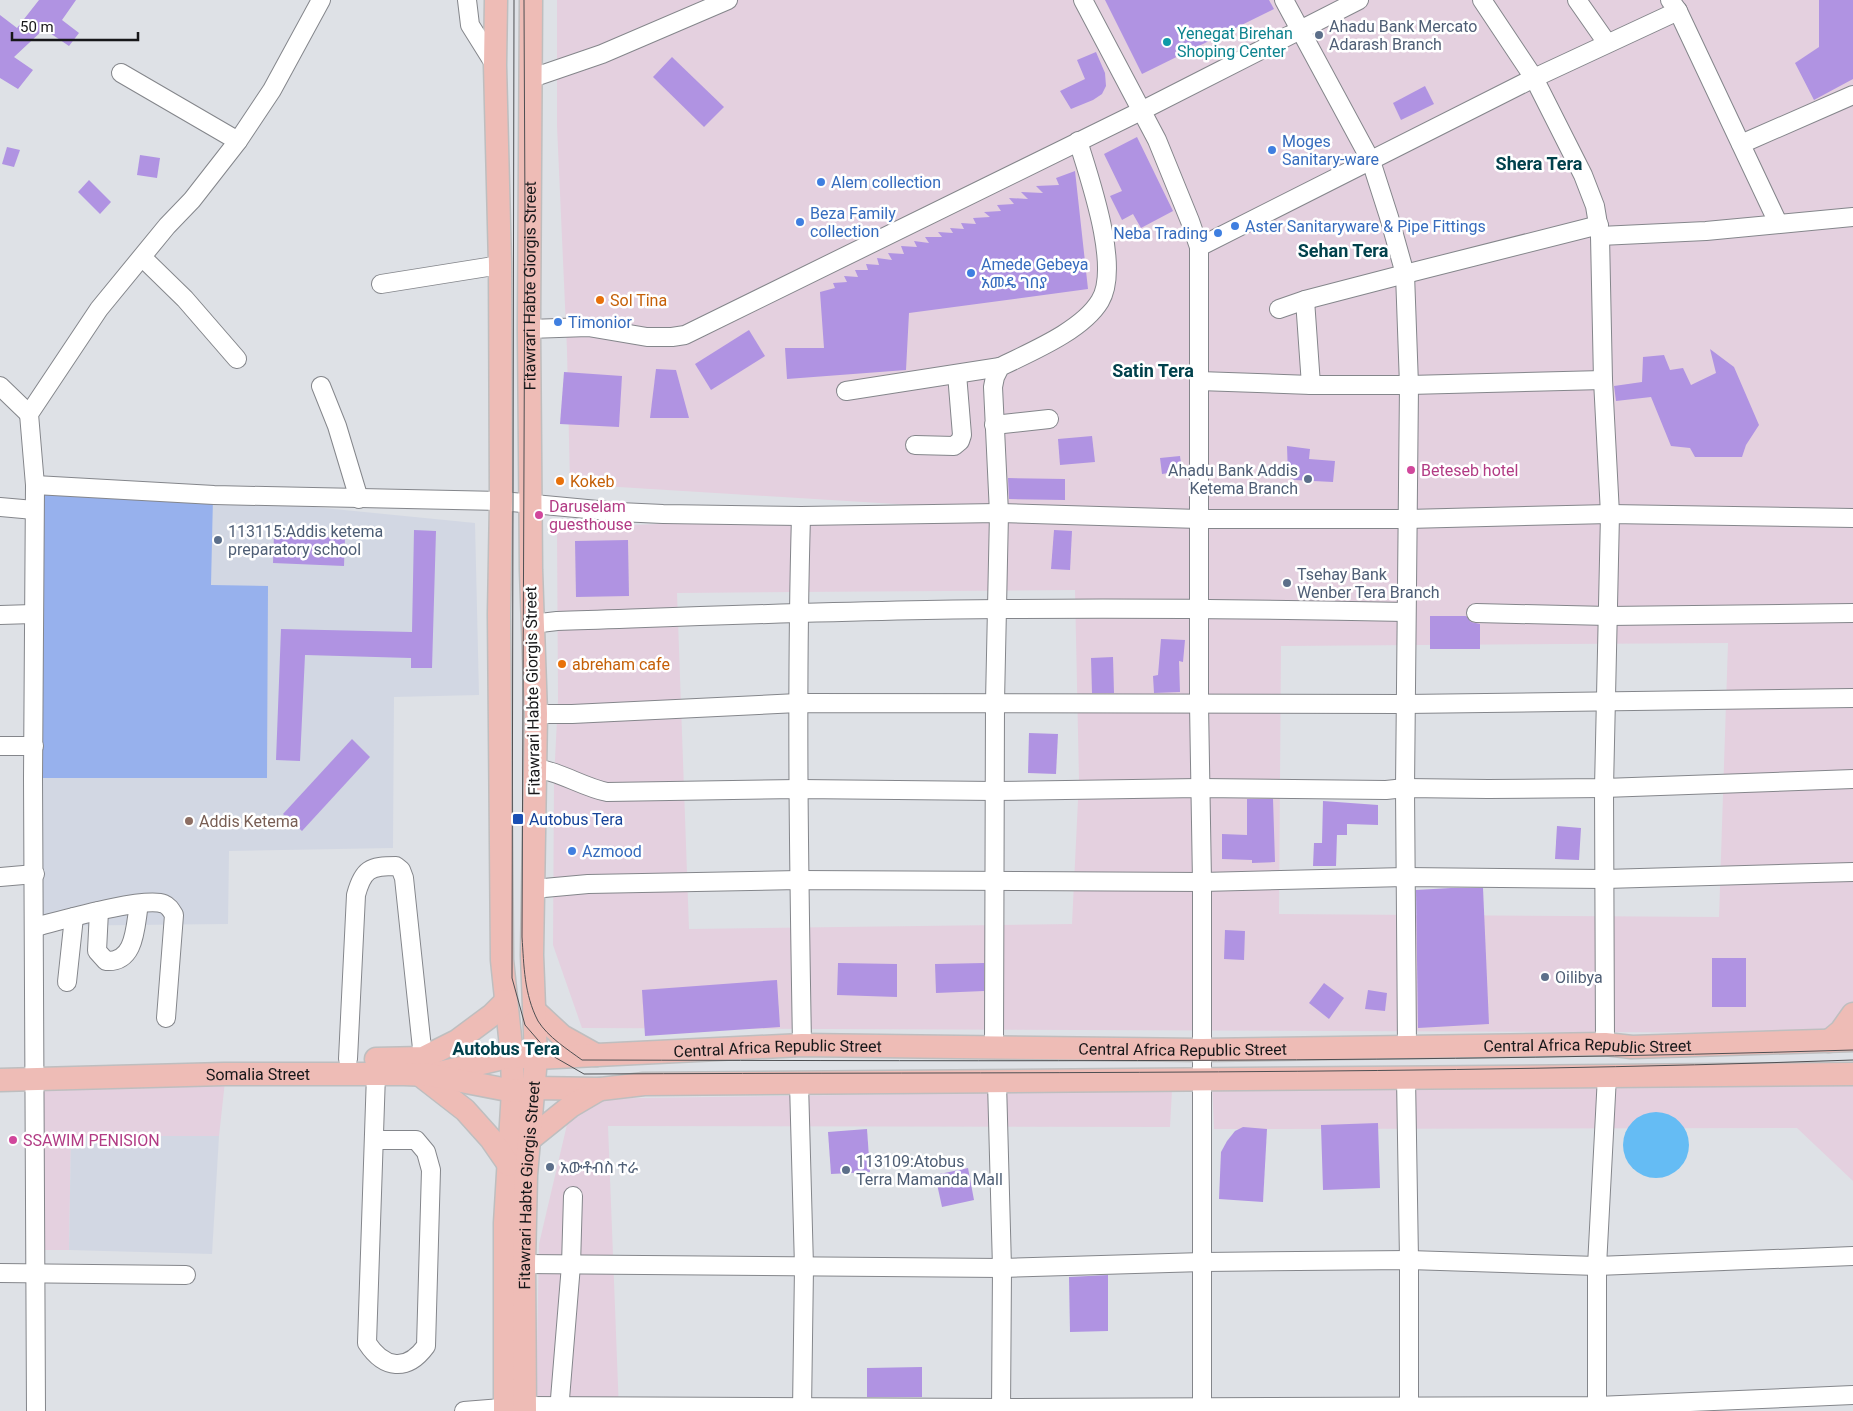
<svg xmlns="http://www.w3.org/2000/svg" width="1853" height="1411" viewBox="0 0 1853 1411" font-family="Roboto,'Noto Sans Ethiopic',sans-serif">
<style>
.commercial{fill:#e4d0df;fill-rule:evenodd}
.built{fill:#d2d7e3}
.green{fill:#97b1ed}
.water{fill:#65bcf4}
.building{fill:#b093e2}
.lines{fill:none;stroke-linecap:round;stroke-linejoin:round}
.minor-casing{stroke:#84868b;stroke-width:20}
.major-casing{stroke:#bebebf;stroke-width:25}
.minor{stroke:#fff;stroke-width:18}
.major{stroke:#eebcb6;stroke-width:22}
.tram{stroke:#4e4f52;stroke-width:1}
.service-dot{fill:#5c6f8a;stroke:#fff;stroke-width:2}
.culture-dot{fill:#0f9aa8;stroke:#fff;stroke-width:2}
.shop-dot{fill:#3f7fe0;stroke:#fff;stroke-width:2}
.food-dot{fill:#e8710a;stroke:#fff;stroke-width:2}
.hotel-dot{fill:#d1479c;stroke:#fff;stroke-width:2}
.transit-dot{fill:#1a4fb4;stroke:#fff;stroke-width:2}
.education-dot{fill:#8d6e63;stroke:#fff;stroke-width:2}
.labels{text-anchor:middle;stroke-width:5;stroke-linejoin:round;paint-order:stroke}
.service-label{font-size:16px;fill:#4e5e75;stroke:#fff;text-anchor:start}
.culture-label{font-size:16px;fill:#0d838f;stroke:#fff;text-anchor:start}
.shop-label{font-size:16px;fill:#366cbe;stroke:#fff;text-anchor:start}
.street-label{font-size:16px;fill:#171719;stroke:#fff}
.food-label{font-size:16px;fill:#c56008;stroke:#fff;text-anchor:start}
.hotel-label{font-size:16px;fill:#b23c85;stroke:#fff;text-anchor:start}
.transit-label{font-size:16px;fill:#164399;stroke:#fff;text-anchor:start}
.education-label{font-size:16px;fill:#785e54;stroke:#fff;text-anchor:start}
.neighbourhood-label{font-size:18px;font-weight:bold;fill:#01414c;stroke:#fff}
</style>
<rect width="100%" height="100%" fill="#dee1e6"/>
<g class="commercial">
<path d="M557,0H1853V1033L582,1028L553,945L554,780L558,700L557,531L587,527L993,510L570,484L567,350L557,126ZM1075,590L1079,780L1072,924L689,929L677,593ZM1728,643L1719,917L1279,914L1281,646Z"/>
<polygon points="226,1072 219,1136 71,1136 69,1250 39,1250 38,1077"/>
<polygon points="1853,1079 1853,1181 1797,1128 1214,1129 1212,1085"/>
<polygon points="1172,1090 1170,1127 608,1126 619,1411 536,1399 539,1244 573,1099"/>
</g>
<g class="built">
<polygon points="213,497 475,523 479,695 394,697 393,848 229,851 228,924 36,926 35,778"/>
<polygon points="71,1136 219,1136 212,1254 69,1250"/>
</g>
<polygon class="green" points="38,488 213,497 211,585 268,586 267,778 35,778"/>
<circle class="water" cx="1656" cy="1145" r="33"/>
<g class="building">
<polygon points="39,0 76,0 62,20 79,33 69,46 44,29 14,57 33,70 18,89 0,78 0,15 17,28"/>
<polygon points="1105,0 1269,0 1274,9 1142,74"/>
<polygon points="1819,0 1853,0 1853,79 1814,100 1795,63 1819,47"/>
<polygon points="1096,52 1105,73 1106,86 1102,94 1093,100 1071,109 1060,91 1085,79 1077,60"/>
<polygon points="672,57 724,107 704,127 653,77"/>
<polygon points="1425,86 1434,104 1401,120 1393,103"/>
<polygon points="1137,137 1173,211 1141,228 1133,214 1122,220 1110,196 1122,191 1104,154"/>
<polygon points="7,147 20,150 14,167 2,164"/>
<polygon points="140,155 160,158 157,178 137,175"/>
<polygon points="1075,171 1088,289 909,313 906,370 787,379 785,348 824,348 820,292 835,288 833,283 847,282 844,276 858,277 855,270 868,270 866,264 879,265 877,258 892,260 888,253 904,254 901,246 917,247 914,241 929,243 925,237 942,237 938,232 953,233 950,228 964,229 961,223 976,224 973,218 990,217 984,212 1001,211 997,205 1014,204 1009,198 1028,199 1021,192 1043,193 1036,186 1059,185 1056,178"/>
<polygon points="89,180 111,202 100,214 78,192"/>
<polygon points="749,330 765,356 711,390 695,364"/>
<polygon points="1710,349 1734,367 1759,425 1746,445 1742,457 1695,457 1690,448 1671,446 1651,397 1616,401 1614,386 1642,382 1643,357 1664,355 1670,370 1683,368 1691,385 1716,373"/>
<polygon points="656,369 676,370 689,418 650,418"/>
<polygon points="564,372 622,376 619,427 560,424"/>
<polygon points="1092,436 1095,462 1060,465 1058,439"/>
<polygon points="1287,446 1310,449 1309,459 1335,461 1333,482 1294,480 1288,476"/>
<polygon points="1180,456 1182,471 1162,474 1160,458"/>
<polygon points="1008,478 1065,479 1065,500 1009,499"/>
<polygon points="414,530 436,531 432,668 411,668 411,658 305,655 300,761 276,760 281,629 412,632"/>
<polygon points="1054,530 1072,531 1070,570 1051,569"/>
<polygon points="274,535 345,538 344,566 273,563"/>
<polygon points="628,540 629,596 576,597 575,541"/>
<polygon points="1430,616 1466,616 1471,622 1480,624 1480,649 1430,649"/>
<polygon points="1161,639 1185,640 1183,662 1179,661 1180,692 1154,693 1153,676 1158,675"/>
<polygon points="1113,657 1114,693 1092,693 1091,658"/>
<polygon points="1029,733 1058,734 1056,774 1028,773"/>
<polygon points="352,739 370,757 302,831 283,814"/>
<polygon points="1247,799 1273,799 1275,862 1252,863 1252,860 1222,859 1222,834 1247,835"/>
<polygon points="1323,801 1378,805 1378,825 1347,824 1347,835 1337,835 1336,866 1313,866 1314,843 1322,843"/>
<polygon points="1557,826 1581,828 1579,860 1555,859"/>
<polygon points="1451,888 1483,888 1489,1024 1418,1028 1416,890"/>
<polygon points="1225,930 1245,931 1244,960 1224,959"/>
<rect x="1712" y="958" width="34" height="49"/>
<polygon points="838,963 897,964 897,997 837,995"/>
<polygon points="984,963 984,991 936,993 935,964"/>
<polygon points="777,980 780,1027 645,1036 642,990"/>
<polygon points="1324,983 1344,998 1329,1019 1309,1003"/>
<polygon points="1368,990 1387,993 1385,1011 1365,1009"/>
<polygon points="1378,1123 1380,1188 1323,1190 1321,1125"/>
<polygon points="1243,1127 1267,1129 1263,1202 1219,1199 1221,1152 1227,1141 1235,1131"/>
<polygon points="867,1129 870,1172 831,1174 828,1132"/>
<polygon points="968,1168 974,1200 942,1207 935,1175"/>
<polygon points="1108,1275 1108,1331 1070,1332 1069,1277"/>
<polygon points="922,1367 922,1397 867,1397 867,1368"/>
</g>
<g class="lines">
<defs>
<g id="minor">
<polyline points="467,0 470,25 495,65"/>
<polyline points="1083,0 1157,140 1190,221 1199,247 1199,704 1202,882 1202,1411"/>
<polyline points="1284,0 1371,161 1389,217 1405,274 1409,385 1405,788 1407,1048"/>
<polyline points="1482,0 1534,78 1583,175 1595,206 1600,236 1603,380 1610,514 1604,788 1605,1044"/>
<polyline points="1577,0 1607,43"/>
<polyline points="1670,0 1678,11 1778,223"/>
<polyline points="121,73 238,141"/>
<polyline points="532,78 602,54 728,0"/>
<polyline points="1741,144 1853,95"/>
<polyline points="1600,236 1706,231 1853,217"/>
<polyline points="1199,247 1534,78 1678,11"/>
<polyline points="143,258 185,299 237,359"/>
<polyline points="381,284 500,265"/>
<polyline points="1305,300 1311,385"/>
<polyline points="1279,309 1305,300 1405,274 1599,225"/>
<polyline points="529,329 588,327 647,337 672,337 685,335 1141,111 1359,0"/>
<polyline points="1199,381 1311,385 1409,385 1603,380"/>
<polyline points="0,386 29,414"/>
<polyline points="321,386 337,426 359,499"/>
<polyline points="846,391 1000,367"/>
<polyline points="994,425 1049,419"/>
<polyline points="915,445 954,446 960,441 962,435 957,374"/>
<polyline points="35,485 214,495 501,501 619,512 663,514 801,516 999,513 1199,519 1407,519 1610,514 1853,518"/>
<polyline points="0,507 34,510"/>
<path d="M801,516C796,692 799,869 802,1045"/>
<polyline points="1476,613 1608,616 1853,613"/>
<polyline points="0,615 33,614"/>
<path d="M532,624L557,621C705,616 853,610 1001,609C1136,608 1271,609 1406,612"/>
<polyline points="536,714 572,714 798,703 1405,704 1853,698"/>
<polyline points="0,746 34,746"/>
<path d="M534,768C560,771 582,787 607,792L799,789L995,791L1199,788L1386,790L1405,788L1488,789L1604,788L1853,779"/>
<polyline points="0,877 35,874"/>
<polyline points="533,889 588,884 799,880 1202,882 1405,877 1605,879 1853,872"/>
<path d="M99,911L97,951L106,961C136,963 135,926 139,904"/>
<path d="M35,927C59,921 144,896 164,904C169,906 171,910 174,915L166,1018"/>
<polyline points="67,982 74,917"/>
<path d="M994,1047L995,702L999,513L993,387L995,377L1000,367C1030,352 1082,331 1100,301C1121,267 1089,177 1078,141"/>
<path d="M348,1059L356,895C363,869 370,866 396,866L401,870L404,878L423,1058"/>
<polyline points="1406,1077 1409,1260 1409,1411"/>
<polyline points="997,1082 1002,1268 1001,1411"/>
<polyline points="799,1083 804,1267 802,1411"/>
<path d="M374,1140H416L426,1152L431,1170L426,1346C407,1372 384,1369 367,1343L376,1074"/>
<polyline points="524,1264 1002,1268 1203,1262 1409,1260 1597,1266 1853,1256"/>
<polyline points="0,1273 186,1275"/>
<polyline points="36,1411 33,778 35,485 29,414 99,309 167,226 192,200 238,141 272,90 321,0"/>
<polyline points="464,1411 526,1406 1001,1408 1597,1406 1853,1395"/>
<polyline points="559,1411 571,1265 573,1196"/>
<polyline points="1597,1411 1597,1266 1607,1076"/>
</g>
<g id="major">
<polyline points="496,0 495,65 500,265 501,501 499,614 502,960 512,1056 513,1091 505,1223 505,1411"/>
<polyline points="535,1011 562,1036 596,1055"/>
<polyline points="1829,1041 1841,1031 1853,1014"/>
<polyline points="376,1059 423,1058 457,1041 492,1015 506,1001"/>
<path id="s1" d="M439,1073L512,1056L536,1058L802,1045L1202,1050L1605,1044L1632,1047L1853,1040"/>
<polyline points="420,1075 465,1110 491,1139 509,1165"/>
<path id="s2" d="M0,1080L224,1074H404L430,1075L513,1091L535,1088L601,1089L644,1084L1853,1074"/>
<polyline points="530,1139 571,1106 600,1089"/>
<path id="s3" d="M525,1411L524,1264L526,1175L536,1058L532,955L536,714L531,570L529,329L531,0"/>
</g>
</defs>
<use href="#minor" class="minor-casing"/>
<use href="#major" class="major-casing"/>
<use href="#minor" class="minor"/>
<use href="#major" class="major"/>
<g class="tram">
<path d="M514,0L512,978L525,1025L551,1055L584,1074C1007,1072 1430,1075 1853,1060"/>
<path d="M524,0L525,216L522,937C524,966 524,994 538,1021C548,1037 567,1049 582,1060C1005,1061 1429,1063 1853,1050"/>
</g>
</g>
<g class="service-dot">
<circle cx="1319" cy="35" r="5"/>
<circle cx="1308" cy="479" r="5"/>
<circle cx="218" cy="540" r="5"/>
<circle cx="1287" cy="583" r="5"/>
<circle cx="1545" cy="977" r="5"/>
<circle cx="550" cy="1167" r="5"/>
<circle cx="846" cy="1170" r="5"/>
</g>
<circle class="culture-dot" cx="1167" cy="42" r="5"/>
<g class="shop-dot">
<circle cx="1272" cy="150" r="5"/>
<circle cx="821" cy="182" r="5"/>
<circle cx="800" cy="222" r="5"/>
<circle cx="1235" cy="226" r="5"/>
<circle cx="1218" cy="233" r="5"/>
<circle cx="971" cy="273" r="5"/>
<circle cx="558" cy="322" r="5"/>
<circle cx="572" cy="851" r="5"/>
</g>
<g class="food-dot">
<circle cx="600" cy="300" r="5"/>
<circle cx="560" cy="481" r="5"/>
<circle cx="562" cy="664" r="5"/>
</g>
<g class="hotel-dot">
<circle cx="1411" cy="470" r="5"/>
<circle cx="539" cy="515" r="5"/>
<circle cx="13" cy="1140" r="5"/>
</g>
<rect class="transit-dot" x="512" y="813" width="12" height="12" rx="2.5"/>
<circle class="education-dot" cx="189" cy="821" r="5"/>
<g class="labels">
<g class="service-label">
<text x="1329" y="32">Ahadu Bank Mercato<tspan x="1329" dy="18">Adarash Branch</tspan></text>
<text x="1298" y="476" text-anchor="end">Ahadu Bank Addis<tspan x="1298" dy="18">Ketema Branch</tspan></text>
<text x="228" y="537">113115:Addis ketema<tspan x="228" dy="18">preparatory school</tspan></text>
<text x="1297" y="580">Tsehay Bank<tspan x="1297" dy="18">Wenber Tera Branch</tspan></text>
<text x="1555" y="983">Oilibya</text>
<text x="856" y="1167">113109:Atobus<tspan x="856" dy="18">Terra Mamanda Mall</tspan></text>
<text x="560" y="1173">አውቶብስ ተራ</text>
</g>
<g class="culture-label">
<text x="1177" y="39">Yenegat Birehan<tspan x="1177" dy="18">Shoping Center</tspan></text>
</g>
<g class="shop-label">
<text x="1282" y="147">Moges<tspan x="1282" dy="18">Sanitary-ware</tspan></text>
<text x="831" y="188">Alem collection</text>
<text x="810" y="219">Beza Family<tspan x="810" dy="18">collection</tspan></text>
<text x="1245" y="232">Aster Sanitaryware &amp; Pipe Fittings</text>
<text x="1208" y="239" text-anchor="end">Neba Trading</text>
<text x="981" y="270">Amede Gebeya<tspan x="981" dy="18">አመዴ ገበያ</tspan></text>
<text x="568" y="328">Timonior</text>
<text x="582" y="857">Azmood</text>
</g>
<g class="street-label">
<text dy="6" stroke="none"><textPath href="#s3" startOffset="1126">Fitawrari Habte Giorgis Street</textPath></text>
<text transform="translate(532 691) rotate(-91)" y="6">Fitawrari Habte Giorgis Street</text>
<text dy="6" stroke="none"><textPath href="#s1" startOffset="1151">Central Africa Republic Street</textPath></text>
<text dy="6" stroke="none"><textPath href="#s1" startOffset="341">Central Africa Republic Street</textPath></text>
<text dy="6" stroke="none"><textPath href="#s1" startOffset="746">Central Africa Republic Street</textPath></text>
<text dy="6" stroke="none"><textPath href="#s2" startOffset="258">Somalia Street</textPath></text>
<text dy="6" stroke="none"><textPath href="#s3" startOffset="226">Fitawrari Habte Giorgis Street</textPath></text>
</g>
<g class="food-label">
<text x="610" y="306">Sol Tina</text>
<text x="570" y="487">Kokeb</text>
<text x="572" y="670">abreham cafe</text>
</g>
<g class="hotel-label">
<text x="1421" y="476">Beteseb hotel</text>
<text x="549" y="512">Daruselam<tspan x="549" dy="18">guesthouse</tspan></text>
<text x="23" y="1146">SSAWIM PENISION</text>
</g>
<g class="transit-label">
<text x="529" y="825">Autobus Tera</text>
</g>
<g class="education-label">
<text x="199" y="827">Addis Ketema</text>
</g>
<g class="neighbourhood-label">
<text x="1539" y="170">Shera Tera</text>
<text x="1343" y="257">Sehan Tera</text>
<text x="1153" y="377">Satin Tera</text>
<text x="506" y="1055">Autobus Tera</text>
</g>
</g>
<path d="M12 32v8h126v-8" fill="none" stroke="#171719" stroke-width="2.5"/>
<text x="20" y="32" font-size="15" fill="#171719" stroke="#ffffff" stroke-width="4" paint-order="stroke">50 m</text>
</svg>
